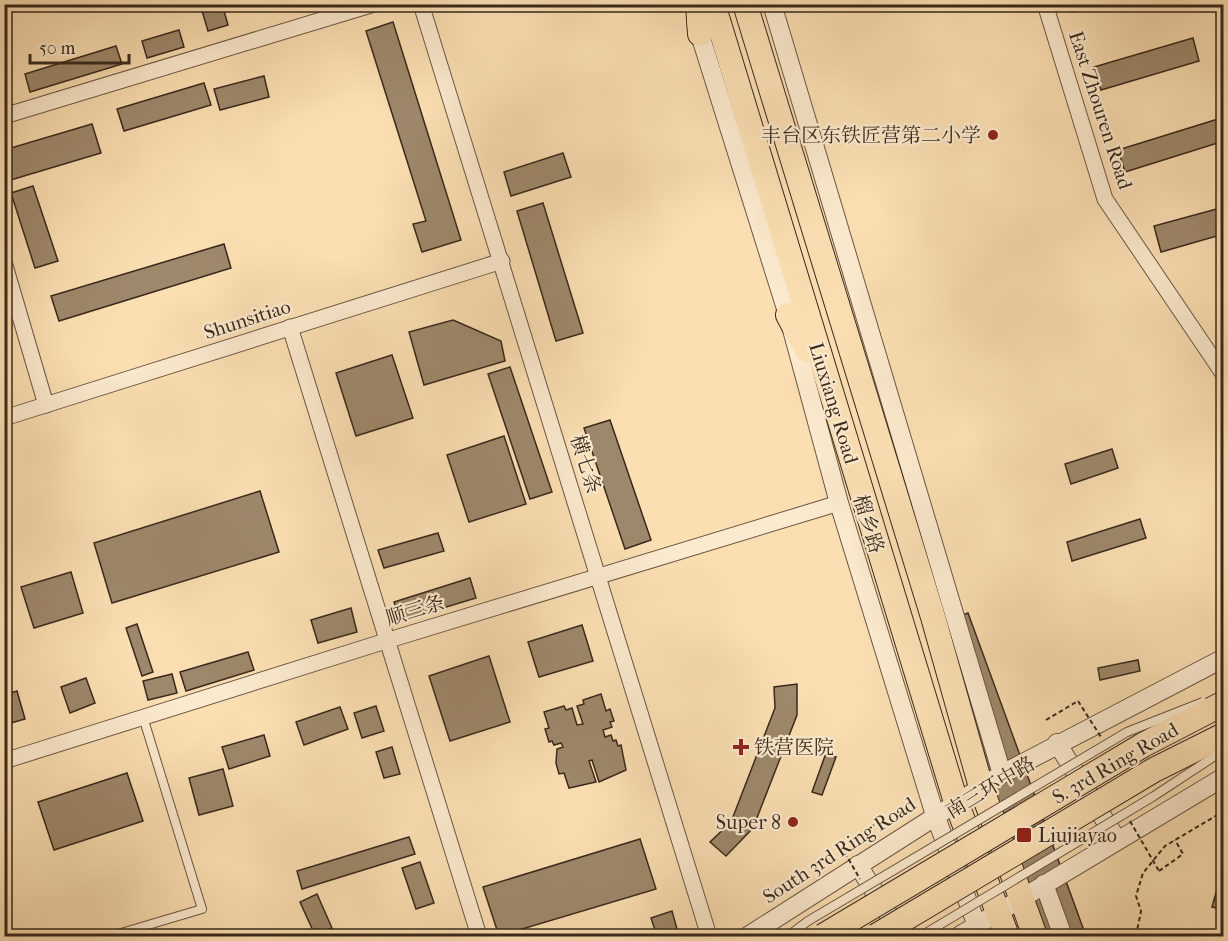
<svg xmlns="http://www.w3.org/2000/svg" width="1228" height="941" viewBox="0 0 1228 941" font-family="'IM FELL French Canon','Noto Serif SC',serif">
<style>
.building{fill:#9e886b;stroke:#39291c;stroke-width:1.5}
.lines{fill:none;stroke-linecap:round;stroke-linejoin:round}
.service-casing{stroke:#6a5642;stroke-width:10}
.minor-casing{stroke:#6a5642;stroke-width:17}
.tertiary-casing{stroke:#6a5642;stroke-width:20}
.primary-casing{stroke:#39291c;stroke-width:26}
.path{stroke:#39291c;stroke-width:2;stroke-dasharray:4.5 3;stroke-linecap:butt}
.service{stroke:#fceace;stroke-width:8}
.minor{stroke:#fceace;stroke-width:15}
.tertiary{stroke:#fceace;stroke-width:18}
.primary{stroke:#fbdfb3;stroke-width:24}
.service-bridge-casing{stroke:#6a5642;stroke-width:10;stroke-linecap:butt}
.trunk-bridge-casing{stroke:#39291c;stroke-width:26;stroke-linecap:butt}
.path-bridge{stroke:#39291c;stroke-width:2;stroke-dasharray:4.5 3;stroke-linecap:butt}
.service-bridge{stroke:#fceace;stroke-width:8}
.trunk-bridge{stroke:#fbdfb3;stroke-width:24}
.poi-dot{fill:#8f2418;stroke:#fceace;stroke-width:2}
.labels{text-anchor:middle;stroke-width:4.5;stroke-linejoin:round;paint-order:stroke}
.street-label{font-size:20px;fill:#39291c;stroke:#fceace}
.poi-label{font-size:20px;fill:#39291c;stroke:#fceace;text-anchor:end}
</style>
<rect width="100%" height="100%" fill="#fbdfb3"/>
<filter id="stains"><feTurbulence type="fractalNoise" baseFrequency=".00333" numOctaves="4"/><feColorMatrix values="0 0 0 0 .2 0 0 0 0 .09 0 0 0 0 .02 0 0 0 .5 -.17"/></filter>
<radialGradient id="worn" r=".72"><stop offset=".6" stop-color="#630" stop-opacity="0"/><stop offset="1" stop-color="#630" stop-opacity=".3"/></radialGradient>
<g class="building">
<polygon points="4,4 38,4 4,15"/>
<polygon points="200,4 222,4 228,25 208,31"/>
<polygon points="1070,4 1097,4 1072,12"/>
<polygon points="1217,4 1224,4 1224,19 1222,20"/>
<polygon points="393,22 461,240 422,252 413,224 426,221 366,31"/>
<polygon points="179,30 184,47 147,58 142,41"/>
<polygon points="1193,38 1199,61 1101,90 1094,67"/>
<polygon points="116,46 122,64 30,92 25,74"/>
<polygon points="264,76 269,97 220,110 214,89"/>
<polygon points="204,83 211,105 124,131 117,109"/>
<polygon points="1218,119 1224,141 1125,172 1118,150"/>
<polygon points="92,124 101,153 4,182 4,150"/>
<polygon points="563,153 571,177 511,196 504,172"/>
<polygon points="33,186 58,261 35,268 11,193"/>
<polygon points="543,203 583,333 556,341 517,211"/>
<polygon points="1224,207 1224,234 1161,252 1154,226"/>
<polygon points="224,244 231,268 59,321 51,296"/>
<polygon points="453,320 501,341 505,361 424,385 409,332"/>
<polygon points="392,355 413,418 356,436 336,373"/>
<polygon points="510,367 552,492 530,499 488,374"/>
<polygon points="610,420 651,540 625,549 584,428"/>
<polygon points="504,436 526,504 469,522 447,455"/>
<polygon points="1112,449 1118,468 1071,484 1065,464"/>
<polygon points="260,491 279,552 112,603 94,543"/>
<polygon points="1140,519 1146,538 1072,561 1067,542"/>
<polygon points="438,533 444,551 384,568 378,550"/>
<polygon points="71,572 83,613 34,628 21,587"/>
<polygon points="470,578 476,598 400,621 394,602"/>
<polygon points="351,608 357,632 318,643 311,620"/>
<polygon points="968,613 1086,936 1036,936 924,629"/>
<polygon points="137,624 153,672 142,676 126,628"/>
<polygon points="582,625 593,661 539,677 528,642"/>
<polygon points="248,652 254,670 186,691 180,672"/>
<polygon points="489,656 510,722 450,741 429,676"/>
<polygon points="1138,660 1140,671 1100,680 1098,668"/>
<polygon points="172,674 177,693 148,700 143,681"/>
<polygon points="86,678 95,703 70,713 61,687"/>
<polygon points="797,684 797,715 753,828 726,856 710,842 731,822 775,708 774,687"/>
<polygon points="17,691 25,719 4,725 4,695"/>
<polygon points="601,694 606,711 610,709 614,721 610,722 612,727 603,730 605,737 611,735 613,741 616,740 618,746 621,745 626,770 599,782 592,760 589,761 596,782 569,788 564,773 559,774 556,763 557,749 563,747 561,743 554,745 552,741 549,742 545,729 549,728 544,712 564,706 566,710 572,708 577,725 583,724 577,706 584,704 583,700"/>
<polygon points="376,706 384,731 362,738 354,713"/>
<polygon points="340,707 348,729 304,745 296,722"/>
<polygon points="264,735 270,756 229,769 222,747"/>
<polygon points="392,747 400,774 384,778 376,752"/>
<polygon points="826,753 836,757 822,795 812,792"/>
<polygon points="223,769 233,806 199,815 189,778"/>
<polygon points="127,773 143,821 54,850 38,802"/>
<polygon points="409,837 415,854 302,889 297,871"/>
<polygon points="640,839 656,889 499,936 483,887"/>
<polygon points="420,862 434,903 416,909 402,868"/>
<polygon points="1221,875 1224,876 1223,910 1212,907"/>
<polygon points="317,894 332,928 315,935 300,902"/>
<polygon points="672,911 679,936 657,936 651,918"/>
</g>
<g class="lines">
<defs>
<polyline id="service" points="111,936 202,909 143,717"/>
<g id="minor">
<polyline points="421,4 709,936"/>
<polyline points="1045,4 1105,199 1224,375"/>
<polyline points="4,116 374,4"/>
<polyline points="4,262 46,405"/>
<polyline points="290,327 479,936"/>
<polyline points="4,418 502,261"/>
<polyline points="4,761 389,640 839,503"/>
</g>
<g id="tertiary">
<polyline points="772,4 1002,774"/>
<polyline points="696,22 788,315 839,503 935,815 981,936"/>
<polyline points="1057,743 1117,840"/>
<polyline points="858,865 902,936"/>
<polyline points="1044,884 1063,936"/>
<polyline points="748,936 1002,774 1224,658"/>
<polyline points="959,936 1224,777"/>
</g>
<g id="primary">
<polyline points="698,4 700,34"/>
<polyline points="713,4 956,802 1007,936"/>
<polyline points="745,4 933,617 981,787 1035,936"/>
<polyline points="788,315 807,350"/>
</g>
</defs>
<use href="#service" class="service-casing"/>
<use href="#minor" class="minor-casing"/>
<use href="#tertiary" class="tertiary-casing"/>
<use href="#primary" class="primary-casing"/>
<g class="path">
<polyline points="1046,720 1078,701"/>
<polyline points="841,846 874,825"/>
<polyline points="1159,871 1183,854 1175,840"/>
<polyline points="1136,936 1141,911 1136,896 1143,873 1165,846 1224,811"/>
</g>
<use href="#service" class="service"/>
<use href="#minor" class="minor"/>
<use href="#tertiary" class="tertiary"/>
<use href="#primary" class="primary"/>
<defs>
<g id="service-bridge">
<polyline points="788,936 808,921 1127,732 1203,702"/>
<polyline points="921,936 1154,796 1224,750"/>
</g>
<g id="trunk-bridge">
<polyline points="823,936 1143,745 1224,703"/>
<polyline points="876,936 1154,770 1224,735"/>
</g>
</defs>
<use href="#service-bridge" class="service-bridge-casing"/>
<use href="#trunk-bridge" class="trunk-bridge-casing"/>
<g class="path-bridge">
<polyline points="1078,701 1101,737"/>
<polyline points="1130,821 1159,871"/>
<polyline points="841,846 860,879"/>
</g>
<use href="#service-bridge" class="service-bridge"/>
<use href="#trunk-bridge" class="trunk-bridge"/>
</g>
<g class="poi-dot">
<circle cx="993" cy="135" r="6"/>
<path d="M738 738h6v6h6v6h-6v6h-6v-6h-6v-6h6z"/>
<circle cx="793" cy="822" r="6"/>
<rect x="1016" y="827" width="16" height="16" rx="3"/>
</g>
<g class="labels">
<g class="street-label">
<text transform="translate(1101 110) rotate(72)" y="7">East Zhouren Road</text>
<text transform="translate(247 319) rotate(-18)" y="7">Shunsitiao</text>
<text transform="translate(834 403) rotate(73)" y="7">Liuxiang Road</text>
<text transform="translate(586 464) rotate(73)" y="7">横七条</text>
<text transform="translate(869 524) rotate(73)" y="7">榴乡路</text>
<text transform="translate(415 610) rotate(-17)" y="7">顺三条</text>
<text transform="translate(1115 763) rotate(-30)" y="7">S. 3rd Ring Road</text>
<text transform="translate(990 787) rotate(-31)" y="7">南三环中路</text>
<text transform="translate(839 850) rotate(-33)" y="7">South 3rd Ring Road</text>
</g>
<g class="poi-label">
<text x="981" y="142">丰台区东铁匠营第二小学</text>
<text x="754" y="754" text-anchor="start">铁营医院</text>
<text x="781" y="829">Super 8</text>
<text x="1038" y="842" text-anchor="start">Liujiayao</text>
</g>
</g>
<rect width="1228" height="941" fill="none" stroke="#fbdfb3" stroke-width="24"/>
<rect x="6" y="6" width="1216" height="929" fill="none" stroke="#39291c" stroke-width="3"/>
<rect x="12" y="12" width="1204" height="917" fill="none" stroke="#39291c" stroke-width="1.5"/>
<path d="M30 54v9h99v-9" fill="none" stroke="#39291c" stroke-width="3"/>
<text x="39" y="54" font-size="18" fill="#39291c" stroke="#fceace" stroke-width="4.5" paint-order="stroke">50 m</text>
<rect width="100%" height="100%" filter="url(#stains)"/>
<rect width="100%" height="100%" fill="url(#worn)"/>
</svg>
